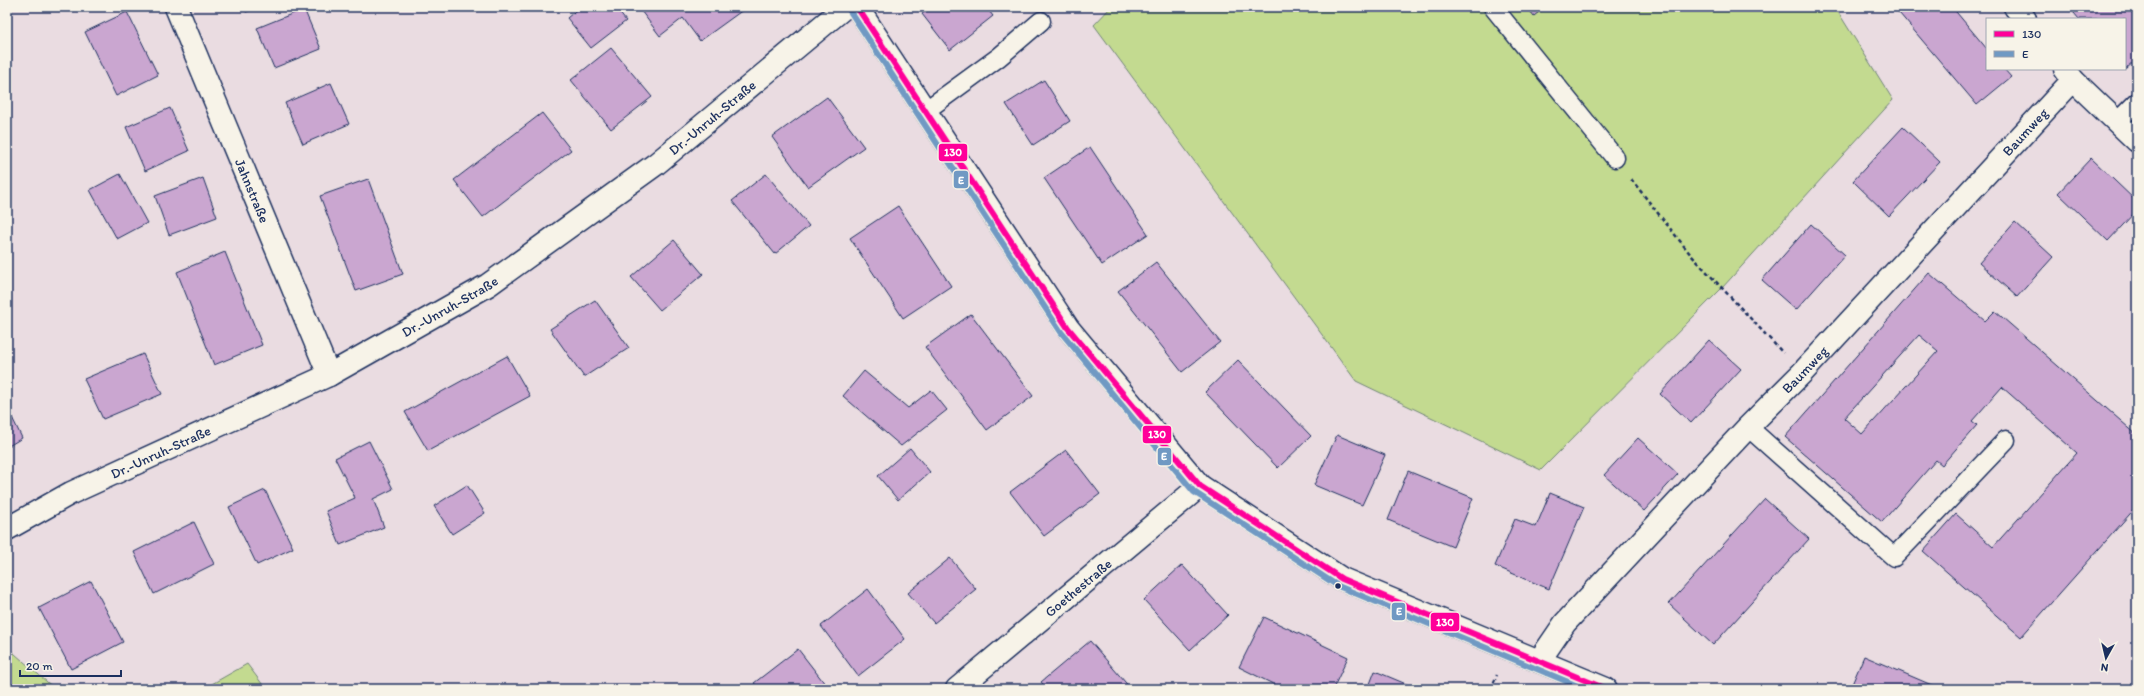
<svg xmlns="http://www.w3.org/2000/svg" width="2144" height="696" viewBox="0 0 2144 696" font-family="Itim,sans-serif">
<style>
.green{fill:#c3da90;stroke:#6f8477}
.building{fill:#caa6d0;stroke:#1b2f5e;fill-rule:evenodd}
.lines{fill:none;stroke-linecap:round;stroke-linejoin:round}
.service-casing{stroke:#1b2f5e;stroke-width:21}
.minor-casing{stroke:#1b2f5e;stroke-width:25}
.secondary-casing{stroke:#1b2f5e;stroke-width:25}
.path{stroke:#1b2f5e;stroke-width:2.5;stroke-dasharray:4 3;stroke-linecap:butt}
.service{stroke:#f7f3e8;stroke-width:18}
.minor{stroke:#f7f3e8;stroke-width:22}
.secondary{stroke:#f7f3e8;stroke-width:22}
.bus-1-casing{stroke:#f7f3e8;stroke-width:9}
.bus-2-casing{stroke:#f7f3e8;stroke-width:9}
.bus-1{stroke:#f09;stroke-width:6}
.bus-2{stroke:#7099c3;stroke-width:6}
.bus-dot{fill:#1b2f5e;stroke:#f7f3e8;stroke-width:1.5}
.labels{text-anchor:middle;stroke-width:4;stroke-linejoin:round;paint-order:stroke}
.street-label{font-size:14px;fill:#1b2f5e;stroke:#f7f3e8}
.line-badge{stroke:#f7f3e8;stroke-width:1.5}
.badge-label{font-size:11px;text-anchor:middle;font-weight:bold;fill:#fff}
</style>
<rect width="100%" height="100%" fill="#eadce1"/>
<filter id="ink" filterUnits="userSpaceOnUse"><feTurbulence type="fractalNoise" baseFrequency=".025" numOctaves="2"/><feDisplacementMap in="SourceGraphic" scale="8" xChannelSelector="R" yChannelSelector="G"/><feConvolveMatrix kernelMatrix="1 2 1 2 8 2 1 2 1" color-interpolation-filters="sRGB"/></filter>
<g filter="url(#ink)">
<g class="green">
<polygon points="1111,7 1835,7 1893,100 1722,288 1541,470 1356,381 1094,25"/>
<polygon points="7,647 55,689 7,689"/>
<polygon points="247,664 266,689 203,689"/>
</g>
<g class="building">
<polygon points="244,7 258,7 246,12"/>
<polygon points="580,7 615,7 626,21 591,48 567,18"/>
<polygon points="638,7 747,7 700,41 683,18 660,36"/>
<polygon points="931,7 986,7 993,16 950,50 922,14"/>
<polygon points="1527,7 1545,7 1534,16"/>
<polygon points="1894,7 1952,7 1987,49 1987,69 2004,69 2011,77 1977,105"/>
<polygon points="2069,7 2137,7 2137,58 2125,69 2125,19 2079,19"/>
<polygon points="304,9 321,49 274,68 257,28"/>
<polygon points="127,12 158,75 116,96 85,32"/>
<polygon points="611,48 652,97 611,129 571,80"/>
<polygon points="1044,80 1070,121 1033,145 1006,104"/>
<polygon points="331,83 349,124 303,144 285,103"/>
<polygon points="827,97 864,147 808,187 772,137"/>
<polygon points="170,108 189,151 145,171 126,127"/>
<polygon points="542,113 571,150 483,217 454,180"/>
<polygon points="1903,127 1940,162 1889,216 1853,181"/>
<polygon points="1090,147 1148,234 1102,265 1044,178"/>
<polygon points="2091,158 2137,202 2137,210 2108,241 2058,193"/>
<polygon points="120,174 147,223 117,239 90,190"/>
<polygon points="766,174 809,226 775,254 732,201"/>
<polygon points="203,178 217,217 169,235 155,196"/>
<polygon points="368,179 403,274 356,291 320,196"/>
<polygon points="898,206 951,286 903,318 850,238"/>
<polygon points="2015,222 2053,257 2017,297 1979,263"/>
<polygon points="1811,224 1845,255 1796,310 1762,280"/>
<polygon points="674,240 703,274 660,310 631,277"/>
<polygon points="225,252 262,345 214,365 177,272"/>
<polygon points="1156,262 1220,342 1182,372 1118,291"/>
<path d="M1929,273L1985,321L1995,311L2137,435V506L2021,637L1923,551L1956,514L1993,547L2077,453L2002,387L1972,421L1977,425L1942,465L1936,460L1882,522L1785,437ZM1919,335L1938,351L1862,434L1844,418Z"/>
<polygon points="595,300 629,348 584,377 550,329"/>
<polygon points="971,314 1033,396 987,430 925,347"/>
<polygon points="1709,340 1741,369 1691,423 1660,394"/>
<polygon points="143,354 162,394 103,419 84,379"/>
<polygon points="507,356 530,396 428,451 405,412"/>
<polygon points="1238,360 1311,436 1278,468 1205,392"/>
<polygon points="864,371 908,408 931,390 947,410 901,446 843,396"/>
<polygon points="7,407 22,438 7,447"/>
<polygon points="1337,435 1385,455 1362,505 1314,485"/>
<polygon points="1638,438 1678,474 1644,511 1604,475"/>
<polygon points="369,441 393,489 373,499 384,527 340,545 326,511 355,498 335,458"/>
<polygon points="910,448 930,472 898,500 878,476"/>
<polygon points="1066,450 1100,494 1044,536 1010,492"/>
<polygon points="1408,471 1473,498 1453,547 1388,520"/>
<polygon points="467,485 485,513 452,534 434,506"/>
<polygon points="265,490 293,548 257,565 229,507"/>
<polygon points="1550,493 1584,507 1549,589 1495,566 1515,519 1536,527"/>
<polygon points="1765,499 1809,539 1713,645 1669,604"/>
<polygon points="194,522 214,564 154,594 134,552"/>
<polygon points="950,558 976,589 934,623 908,593"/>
<polygon points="1182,565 1228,615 1190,650 1144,600"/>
<polygon points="91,581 123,642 71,669 39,608"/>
<polygon points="868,589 905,639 858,676 821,626"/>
<polygon points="1264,617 1348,657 1333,689 1283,689 1239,667"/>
<polygon points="1090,641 1131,689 1047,689 1041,682"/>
<polygon points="798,649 829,689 759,689 754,683"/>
<polygon points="1864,656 1934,686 1933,689 1850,689"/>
<polygon points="1375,671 1418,689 1368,689"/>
</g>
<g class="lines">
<defs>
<g id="service">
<polyline points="1493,7 1615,158"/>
<polyline points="925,111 999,57 1041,21"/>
<polyline points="2117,122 2137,102"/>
<polyline points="1748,427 1894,557 2006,440"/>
</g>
<g id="minor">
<path id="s1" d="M176,7L329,375"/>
<polyline points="2015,7 2025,19"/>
<polyline points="2065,69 2073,80 2137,141"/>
<path id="s2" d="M7,529L71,493L329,375L488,285L656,164L845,7"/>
<path id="s3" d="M1539,661L1565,623L1748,427L1802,373L2073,80"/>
<path id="s4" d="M957,689L1200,486"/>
</g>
<polyline id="secondary" points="857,7 1068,328 1200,486 1342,579 1606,689"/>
</defs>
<use href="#service" class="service-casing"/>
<use href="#minor" class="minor-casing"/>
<use href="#secondary" class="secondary-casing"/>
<g class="path">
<polyline points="1002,7 1013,10"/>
<polyline points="1631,179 1691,255 1783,353"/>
<polyline points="1491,689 1497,675"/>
</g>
<use href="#service" class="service"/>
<use href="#minor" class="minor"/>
<use href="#secondary" class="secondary"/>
<defs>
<polyline id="bus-1" points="857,7 1068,328 1200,486 1342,579 1606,689"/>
<polyline id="bus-2" points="850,11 1061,332 1194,492 1338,586 1585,689"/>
</defs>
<use href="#bus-1" class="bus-1-casing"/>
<use href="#bus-2" class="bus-2-casing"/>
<use href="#bus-1" class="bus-1"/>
<use href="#bus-2" class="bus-2"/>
</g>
</g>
<circle class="bus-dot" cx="1338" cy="586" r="3.5"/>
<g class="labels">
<g class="street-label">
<text dy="5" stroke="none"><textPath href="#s2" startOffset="820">Dr.-Unruh-Straße</textPath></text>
<text dy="5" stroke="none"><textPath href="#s3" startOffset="719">Baumweg</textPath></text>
<text dy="5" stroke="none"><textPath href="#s1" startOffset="199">Jahnstraße</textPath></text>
<text dy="5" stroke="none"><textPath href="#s2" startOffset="496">Dr.-Unruh-Straße</textPath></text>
<text dy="5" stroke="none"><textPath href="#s3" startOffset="395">Baumweg</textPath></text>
<text dy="5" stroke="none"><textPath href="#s2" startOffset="172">Dr.-Unruh-Straße</textPath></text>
<text dy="5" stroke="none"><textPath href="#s4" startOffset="158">Goethestraße</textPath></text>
</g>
</g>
<g class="line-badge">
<rect x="938" y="143" width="30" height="19" rx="4" fill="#f09"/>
<rect x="953" y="170" width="16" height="19" rx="4" fill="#7099c3"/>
<rect x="1142" y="425" width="30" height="19" rx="4" fill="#f09"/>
<rect x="1157" y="447" width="15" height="19" rx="4" fill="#7099c3"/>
<rect x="1391" y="602" width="15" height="19" rx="4" fill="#7099c3"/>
<rect x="1430" y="612" width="30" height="20" rx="4" fill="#f09"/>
</g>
<g class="badge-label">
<text x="953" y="156">130</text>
<text x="961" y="184">E</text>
<text x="1157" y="438">130</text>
<text x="1164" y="460">E</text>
<text x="1399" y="615">E</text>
<text x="1445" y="626">130</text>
</g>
<rect width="2144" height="696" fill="none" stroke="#f7f3e8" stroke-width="24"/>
<rect x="12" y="12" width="2120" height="672" fill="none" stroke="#1b2f5e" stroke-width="1.5" filter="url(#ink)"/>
<rect x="1986" y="18" width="140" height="52" fill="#f7f3e8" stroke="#9fa5b1"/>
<rect x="1994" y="31" width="20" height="6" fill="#ff0099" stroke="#9fa5b1"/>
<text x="2022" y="38" font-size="12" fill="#1b2f5e">130</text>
<rect x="1994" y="51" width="20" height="6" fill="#7099c3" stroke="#9fa5b1"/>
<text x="2022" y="58" font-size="12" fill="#1b2f5e">E</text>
<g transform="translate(2106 658) rotate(188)" stroke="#f7f3e8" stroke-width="3" paint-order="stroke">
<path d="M0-3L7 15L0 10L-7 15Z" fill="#1b2f5e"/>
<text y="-6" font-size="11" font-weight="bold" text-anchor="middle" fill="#1b2f5e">N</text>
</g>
<path d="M20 670v6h101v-6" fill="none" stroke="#1b2f5e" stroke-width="2"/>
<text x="26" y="670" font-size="12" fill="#1b2f5e" stroke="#f7f3e8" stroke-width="3" paint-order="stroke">20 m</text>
</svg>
